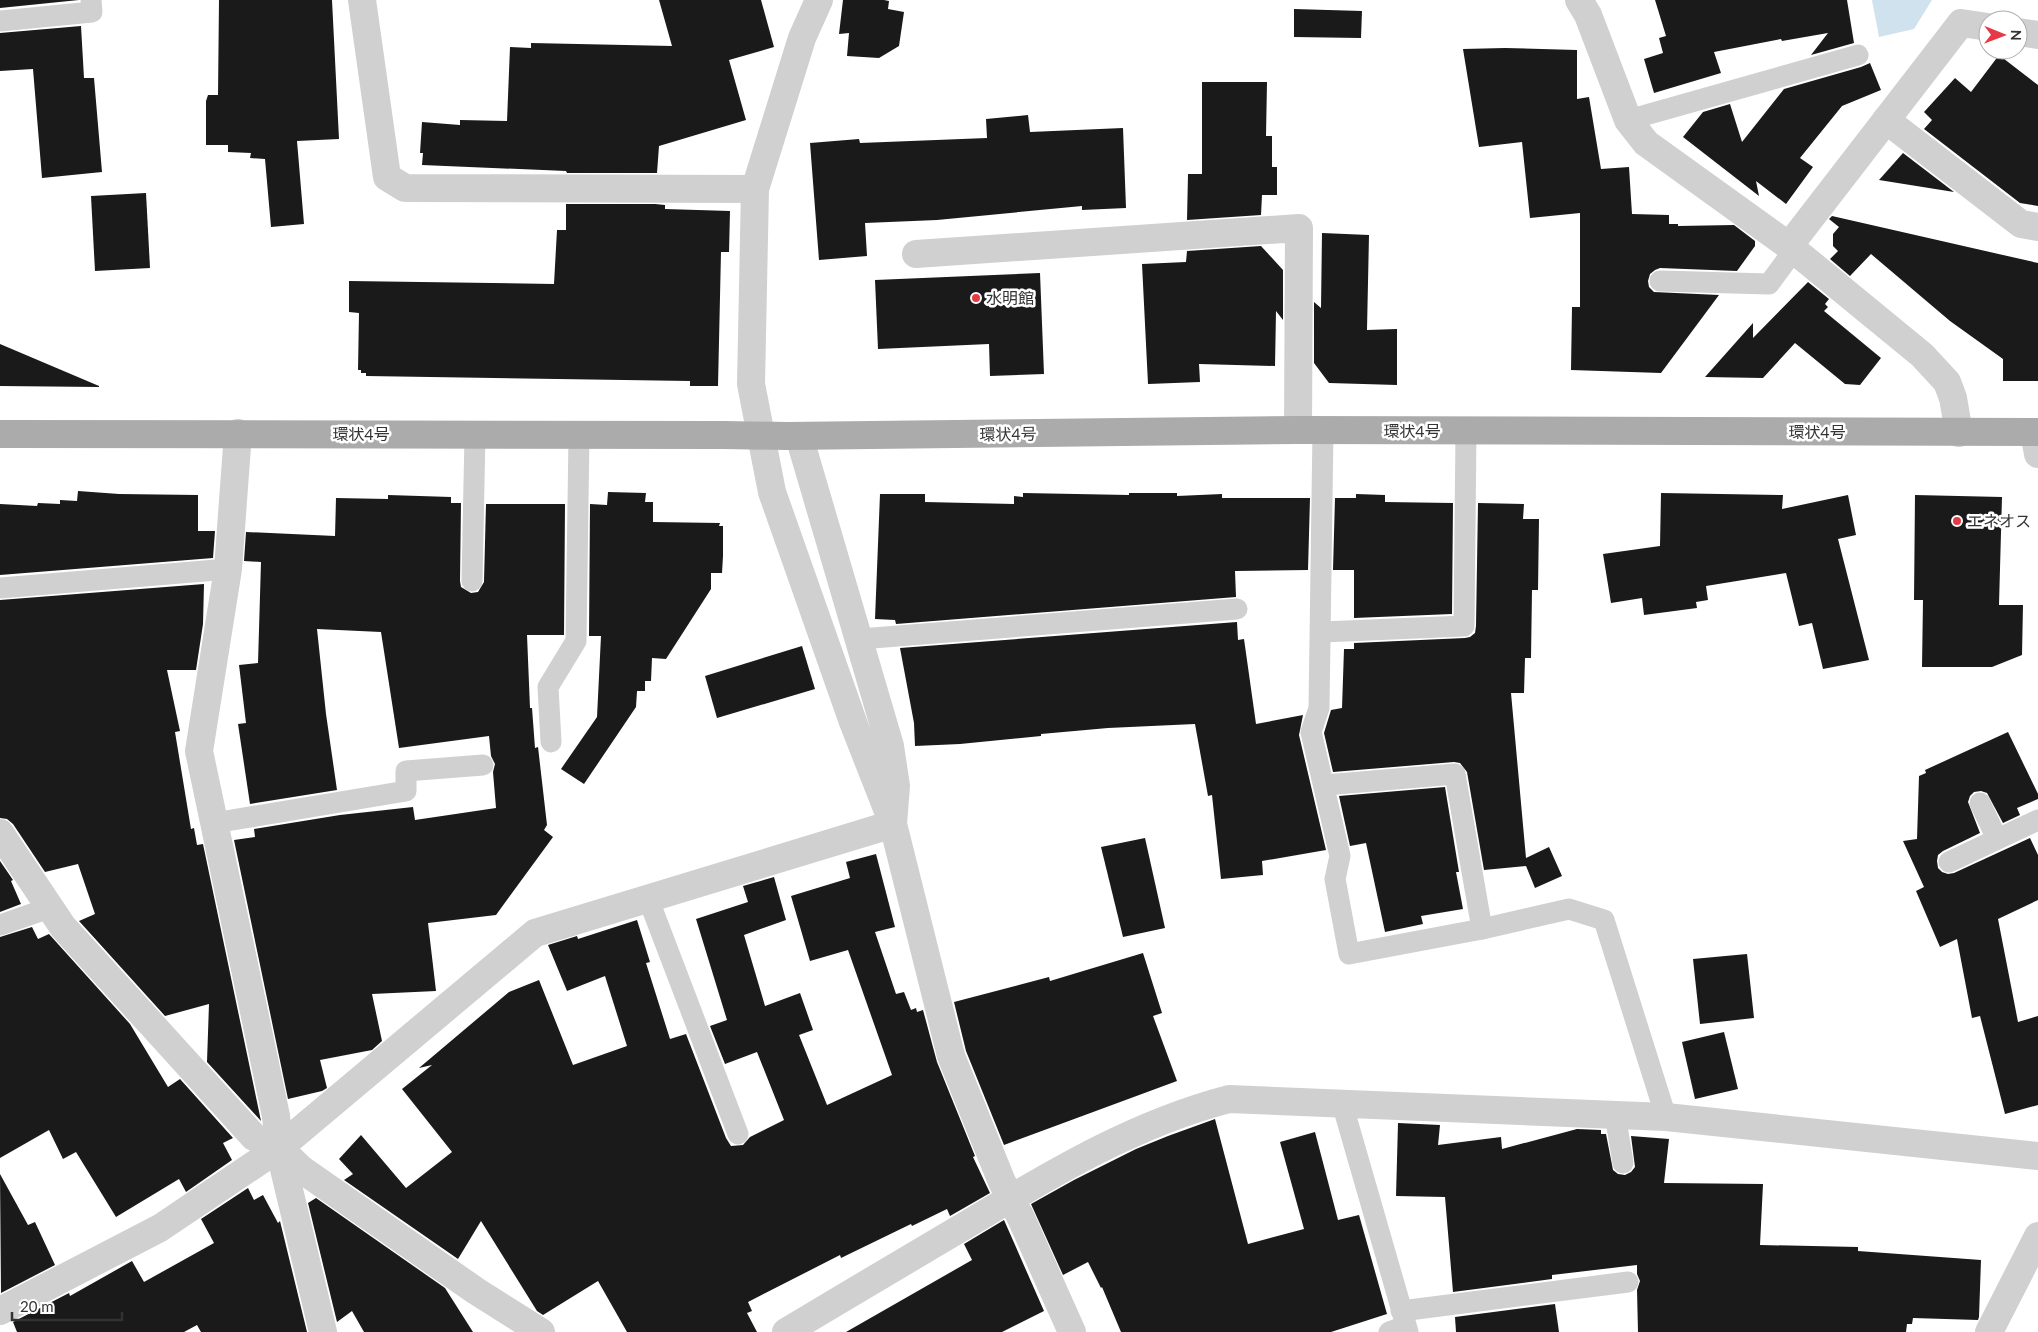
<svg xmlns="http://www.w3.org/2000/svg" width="2038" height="1332" viewBox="0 0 2038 1332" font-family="Lato,'Noto Sans JP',sans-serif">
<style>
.water{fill:#cfe2ee}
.building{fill:#1a1a1a}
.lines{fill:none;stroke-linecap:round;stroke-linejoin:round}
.lane{stroke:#d0d0d0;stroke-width:21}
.street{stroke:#d0d0d0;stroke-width:28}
.primary{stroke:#ababab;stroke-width:28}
.primary-bridge{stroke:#ababab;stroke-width:28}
.poi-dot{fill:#e63946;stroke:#fff;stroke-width:2}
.labels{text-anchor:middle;stroke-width:5;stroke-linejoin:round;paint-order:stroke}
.poi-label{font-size:16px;fill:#333;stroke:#fff;text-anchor:start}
.street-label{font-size:16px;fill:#333;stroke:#fff}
</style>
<rect width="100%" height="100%" fill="#fff"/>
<polygon class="water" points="1872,0 1932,0 1914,29 1879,37"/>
<g class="building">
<polygon points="0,0 79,0 0,8"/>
<polygon points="219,0 332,0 339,139 297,141 304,224 271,227 265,159 250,158 251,153 228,152 228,145 206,145 206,101 208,95 218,95"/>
<polygon points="659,0 761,0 774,47 729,60 746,120 659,146 657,173 567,173 566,171 422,165 423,153 420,153 422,122 460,125 460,120 507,121 510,47 531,48 531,43 672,46"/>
<polygon points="843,0 884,0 889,1 888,9 904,12 899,46 879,58 847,56 849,33 839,34"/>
<polygon points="1655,0 1847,0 1854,43 1811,55 1828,33 1782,41 1781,39 1714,52 1721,73 1654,93 1644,59 1663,53 1659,38 1666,36"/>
<polygon points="1294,9 1362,11 1361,38 1294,37"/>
<polygon points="81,26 84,78 94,78 102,172 42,178 33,69 0,71 0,33"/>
<polygon points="1505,48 1577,50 1577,99 1589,97 1601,169 1629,167 1632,214 1669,215 1669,224 1678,224 1678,226 1734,225 1755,241 1755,246 1737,271 1660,268 1655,270 1650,274 1648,281 1649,287 1654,292 1719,295 1661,373 1571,370 1572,307 1580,307 1580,213 1530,218 1522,142 1479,147 1463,49"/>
<polygon points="1999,55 2038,85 2038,206 2020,203 1924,129 1932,120 1924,112 1955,78 1971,92"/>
<polygon points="1870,63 1881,90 1842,106 1800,158 1813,167 1786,204 1756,181 1759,196 1683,137 1703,112 1730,104 1742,142 1784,89 1861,67"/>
<polygon points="1202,82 1267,82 1266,136 1272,136 1272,167 1277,167 1277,195 1262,195 1261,215 1187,220 1188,174 1202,174"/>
<polygon points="1028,115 1030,132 1123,128 1126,208 1082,210 1082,206 937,220 865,223 867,256 819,260 810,143 859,139 860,143 987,138 986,119"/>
<polygon points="1903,153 1954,192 1879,180"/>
<polygon points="146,193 150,268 95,271 91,196"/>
<polygon points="566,204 655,204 665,205 665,209 730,211 729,252 721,252 718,386 690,386 690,381 366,376 366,373 361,373 361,370 358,370 359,313 349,312 349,281 554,284 557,230 566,230"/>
<polygon points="1832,216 2038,263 2038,381 2003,381 2003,359 1950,321 1871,254 1850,276 1830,259 1838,251 1833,246 1833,234 1839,227 1829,219"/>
<polygon points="1322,233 1369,235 1367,330 1397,329 1397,385 1329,383 1314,363 1314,302 1321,308"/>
<polygon points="1261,246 1283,270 1283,320 1276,311 1275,366 1199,364 1200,382 1148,384 1142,264 1186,262 1187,251"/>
<polygon points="1040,273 1044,374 990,376 989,344 878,349 875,280"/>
<polygon points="1808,282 1829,299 1825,304 1828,307 1824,311 1881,358 1860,385 1845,384 1795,343 1763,378 1705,377 1753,323 1753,338"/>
<polygon points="0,344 99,386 99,387 0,386"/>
<polygon points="78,491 119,494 198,495 198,531 215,531 213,558 0,575 0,504 37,506 38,503 60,504 60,500 77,501"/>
<polygon points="608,492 646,493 645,502 653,502 653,522 720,523 719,526 723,526 723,556 722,573 711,573 711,589 666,659 652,658 651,681 645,681 645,691 637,691 636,707 584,784 561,769 597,717 601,636 589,636 590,504 607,505"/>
<polygon points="1023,493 1129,495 1129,493 1177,493 1177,496 1222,494 1222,498 1310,498 1308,570 1235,571 1236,597 896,624 895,620 875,619 880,494 925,494 925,502 1014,504 1014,496 1023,497"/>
<polygon points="1661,493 1783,495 1782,509 1848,495 1856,535 1838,539 1869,660 1823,669 1812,623 1799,626 1786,573 1706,586 1708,600 1696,602 1697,608 1644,615 1642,598 1611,603 1603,554 1660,546"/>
<polygon points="1356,494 1385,495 1385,502 1453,503 1452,614 1354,618 1354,570 1333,570 1335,498 1356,498"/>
<polygon points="388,495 451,497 451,503 461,503 460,581 461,587 471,593 478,592 484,582 486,504 565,504 564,635 527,635 530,708 532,708 535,748 538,747 547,825 544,830 553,837 496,915 428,923 436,991 372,994 382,1041 372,1050 320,1060 327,1088 322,1091 288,1099 234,840 255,837 254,829 340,815 413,807 415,820 496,808 493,772 495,764 491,756 489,736 399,748 381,632 317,629 326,714 337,790 250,804 238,724 246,723 239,665 258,663 261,562 244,561 246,532 335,536 336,498 388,499"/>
<polygon points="1915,495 2002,497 1999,605 2023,605 2022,655 1992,667 1922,667 1923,600 1914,600"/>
<polygon points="1478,503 1524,504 1523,519 1539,519 1538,590 1532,590 1531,658 1525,658 1524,693 1511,693 1526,858 1549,847 1562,876 1535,888 1526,866 1484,870 1467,772 1460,763 1454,762 1333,772 1324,733 1331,710 1342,708 1344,649 1354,649 1354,643 1465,638 1470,637 1475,633 1476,626"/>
<polygon points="204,584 203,624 196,670 167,670 180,731 175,732 191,829 194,828 197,845 203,844 261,1121 207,1062 209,1004 165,1016 79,921 95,914 78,864 45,872 13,824 7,819 0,818 0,600"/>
<polygon points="1237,622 1238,640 1244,639 1256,724 1303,715 1299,735 1326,850 1262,861 1263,875 1221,879 1212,795 1208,796 1195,724 1108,728 1041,734 1041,736 960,744 915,746 914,723 900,648"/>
<polygon points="802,646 815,689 717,718 705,676"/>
<polygon points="2008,732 2038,794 2038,799 2017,808 2020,815 2003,823 1987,793 1981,791 1974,792 1970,796 1968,802 1980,833 1943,851 1938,855 1937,861 1938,868 1942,872 1948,874 1954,873 2030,838 2038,855 2038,900 1998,919 2018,1022 2038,1016 2038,1105 2005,1114 1980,1016 1972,1018 1957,939 1940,947 1916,891 1924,887 1903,841 1917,839 1919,776 1926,773 1925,770"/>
<polygon points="1445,787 1459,872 1456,872 1463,909 1421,916 1423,924 1385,932 1366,843 1350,846 1339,796"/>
<polygon points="1145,838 1165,928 1123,937 1101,847"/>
<polygon points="876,854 895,927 875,932 896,994 904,992 911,1010 916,1008 917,1012 923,1010 937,1062 975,1156 973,1157 990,1193 950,1216 947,1209 912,1226 911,1224 841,1258 840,1255 748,1302 752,1311 747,1313 757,1332 627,1332 598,1281 543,1315 537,1311 481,1221 458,1259 344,1180 353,1174 339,1159 361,1135 406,1188 452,1152 402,1089 432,1065 419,1068 509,992 539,980 573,1065 627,1046 605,976 567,991 548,945 577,936 578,939 637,920 650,962 646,963 670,1039 686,1034 726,1138 731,1146 743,1145 750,1137 784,1120 757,1052 725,1064 710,1026 727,1020 696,919 748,902 743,886 774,877 786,920 744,935 765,1006 800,993 813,1030 799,1035 827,1105 892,1075 848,950 810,961 791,896 850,878 846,862"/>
<polygon points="0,861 13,880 11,881 21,904 0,912"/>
<polygon points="32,927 38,939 49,934 130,1024 168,1087 180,1079 233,1138 223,1143 232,1160 186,1192 179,1179 116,1217 76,1152 63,1159 49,1130 0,1158 0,937"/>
<polygon points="1143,953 1162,1013 1153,1016 1177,1081 1004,1145 966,1051 954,1002 1049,977 1050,981"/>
<polygon points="1747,954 1754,1018 1700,1024 1693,959"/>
<polygon points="1724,1032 1738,1089 1695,1099 1682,1042"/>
<polygon points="1215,1119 1248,1244 1304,1229 1280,1142 1315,1132 1338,1220 1359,1215 1387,1314 1331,1332 1121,1332 1102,1287 1101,1288 1088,1262 1063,1275 1031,1204 1074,1180 1136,1149 1168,1136"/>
<polygon points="1398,1123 1440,1125 1438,1145 1501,1137 1502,1149 1577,1129 1601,1130 1601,1134 1606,1134 1613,1170 1618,1174 1625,1175 1631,1172 1635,1167 1631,1136 1669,1139 1664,1183 1763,1184 1760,1245 1858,1247 1858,1251 1981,1260 1979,1317 1978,1320 1913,1318 1912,1324 1907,1324 1906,1332 1638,1332 1637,1290 1640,1281 1637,1274 1637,1265 1552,1275 1552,1279 1453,1292 1445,1197 1396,1196"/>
<polygon points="0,1174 28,1225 35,1222 55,1265 1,1293"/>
<polygon points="248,1188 254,1200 263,1195 278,1223 280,1221 307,1332 201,1332 197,1325 184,1332 17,1332 13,1322 69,1293 70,1296 132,1261 144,1282 214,1243 201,1219"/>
<polygon points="316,1198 445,1288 473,1332 364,1332 352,1311 337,1322 308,1203"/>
<polygon points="1004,1220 1044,1311 1002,1332 846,1332 972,1260 964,1244"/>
<polygon points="1555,1304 1559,1332 1456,1332 1455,1317"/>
</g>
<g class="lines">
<g class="lane">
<polyline points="0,21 92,12 91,0"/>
<polyline points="1628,120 1858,55"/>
<polyline points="1660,281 1769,284 1794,250"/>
<polyline points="1323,430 1319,708 1311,732 1340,856 1335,879 1349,954 1482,929 1569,909 1604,920 1666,1117"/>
<polyline points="472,581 475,435"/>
<polyline points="0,588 228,569"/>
<polyline points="1322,632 1464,626 1466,431"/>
<polyline points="860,639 1237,609"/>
<polyline points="551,742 548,687 576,641 579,435"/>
<polyline points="1325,785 1455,774 1482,929"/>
<polyline points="1980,803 1997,839"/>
<polyline points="214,823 406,791 406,771 483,765"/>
<polyline points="1949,862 2038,820"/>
<polyline points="648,898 738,1134"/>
<polyline points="0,925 49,908"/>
<polyline points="1342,1103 1408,1332"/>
<polyline points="1615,1114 1623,1163"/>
<polyline points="1401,1311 1628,1282"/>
<polyline points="1389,1332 1405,1326"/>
</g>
<g class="street">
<polyline points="362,0 387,177 405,188 755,189"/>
<polyline points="1579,0 1588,15 1628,120 1646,143 1789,246 1922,355 1947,382 1953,398 1959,433"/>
<polyline points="2018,32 2038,35"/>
<polyline points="1886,120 2021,224 2038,227"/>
<polyline points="1789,246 1961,23 1988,27"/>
<polyline points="916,254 1299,228 1298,430"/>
<polyline points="2034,432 2038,454"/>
<polyline points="238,433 228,569 199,751 276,1116 279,1148 323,1332"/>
<polyline points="799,436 890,746 896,786 893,824 951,1056 1002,1182 1021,1218 1072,1332"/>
<polyline points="0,833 63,927 254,1137 279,1148 301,1169 476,1291 541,1332"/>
<polyline points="0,1311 160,1228 279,1148 535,933 893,824 853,722 772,492 751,384 755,189 802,38 819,0"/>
<path d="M786,1332C849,1294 912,1257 976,1219C1056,1171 1137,1123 1229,1099L1666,1117L2038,1156"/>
<polyline points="1989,1332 2038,1236"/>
</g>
<g class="primary">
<polyline points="0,434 723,435"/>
<polyline points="787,436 1298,430 2038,432"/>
</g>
<polyline class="primary-bridge" points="723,435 787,436"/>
</g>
<g class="poi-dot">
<circle cx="976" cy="298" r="5"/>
<circle cx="1957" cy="521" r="5"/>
</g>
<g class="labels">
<g class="poi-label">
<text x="986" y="304">水明館</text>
<text x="1967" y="527">エネオス</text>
</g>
<g class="street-label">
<text x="1412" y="437">環状4号</text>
<text x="1817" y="438">環状4号</text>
<text x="361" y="440">環状4号</text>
<text transform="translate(1008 434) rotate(-1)" y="6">環状4号</text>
</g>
</g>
<g transform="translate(2003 35) rotate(91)"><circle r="24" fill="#ffffff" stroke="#adadad"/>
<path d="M0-4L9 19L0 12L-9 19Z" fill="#e63946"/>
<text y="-8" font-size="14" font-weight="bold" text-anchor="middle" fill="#333333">N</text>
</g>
<path d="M12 1312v8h110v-8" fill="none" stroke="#333333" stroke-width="2.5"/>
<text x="20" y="1312" font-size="15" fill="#333333" stroke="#ffffff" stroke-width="4" paint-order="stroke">20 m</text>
</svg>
